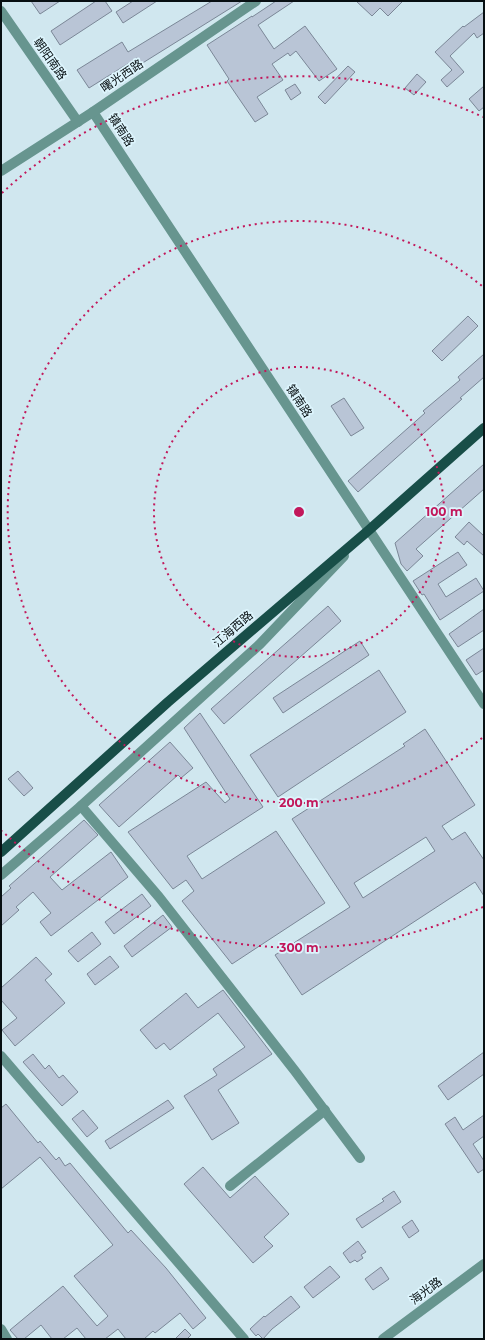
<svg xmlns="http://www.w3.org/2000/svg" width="485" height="1340" viewBox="0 0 485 1340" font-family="Montserrat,'Noto Sans SC',sans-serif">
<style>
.building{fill:#b9c5d6;stroke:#7b8797;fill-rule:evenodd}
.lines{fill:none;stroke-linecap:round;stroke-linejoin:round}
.minor{stroke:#67958f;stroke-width:10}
.major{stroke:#184e48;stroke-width:10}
.ring{fill:none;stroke:#c2185b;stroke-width:2;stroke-dasharray:2 4}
.labels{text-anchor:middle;stroke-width:3.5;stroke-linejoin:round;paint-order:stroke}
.street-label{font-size:12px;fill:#070f12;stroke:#ddf5fd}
.centre{fill:#c2185b;stroke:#ddf5fd;stroke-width:2}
.ring-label{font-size:12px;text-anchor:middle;font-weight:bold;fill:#c2185b;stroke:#ddf5fd;stroke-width:3.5;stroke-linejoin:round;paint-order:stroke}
</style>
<rect width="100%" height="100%" fill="#d0e7ef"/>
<g class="building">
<polygon points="31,1 60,1 40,14"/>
<polygon points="96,1 105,1 112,11 60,45 51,31"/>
<polygon points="133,1 157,1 123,23 116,12"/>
<polygon points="212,1 242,1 141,64 137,58 89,88 77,70 122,42 128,52"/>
<polygon points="276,1 294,1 258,25 274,49 305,26 337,69 319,81 296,51 290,56 288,53 272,64 283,80 257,97 268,114 255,122 227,81 229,79 207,45 252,16 252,17"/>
<polygon points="356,1 403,1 388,16 380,8 372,16"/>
<polygon points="484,12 484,33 477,38 474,33 450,56 464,72 447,87 441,80 452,70 435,52 463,26 464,27"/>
<polygon points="348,66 355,72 325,104 318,97"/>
<polygon points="417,74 426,82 414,95 405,88"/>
<polygon points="295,84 301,93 291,100 285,90"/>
<polygon points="484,86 484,107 479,111 469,99"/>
<polygon points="468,316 478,326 442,361 432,351"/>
<polygon points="484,354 484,377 460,398 462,399 358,492 348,481 425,413 423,411 460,380 458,377"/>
<polygon points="344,398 364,428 351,436 331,406"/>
<polygon points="484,464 484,489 416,549 423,556 407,571 401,564 395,543"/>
<polygon points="469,522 484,536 484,556 467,541 464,545 455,537"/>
<polygon points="458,552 467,565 438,584 446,597 476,578 484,591 440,620 424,594 422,595 413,581"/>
<polygon points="328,606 341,621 224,724 211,709"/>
<polygon points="484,609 484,630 458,647 449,634"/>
<polygon points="360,641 369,655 283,713 273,698"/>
<polygon points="484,648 484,670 476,675 466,660"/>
<polygon points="379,670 406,712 278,797 250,755"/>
<polygon points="200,713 263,807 187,856 202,879 276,831 325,903 232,964 182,901 194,891 186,880 173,889 128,832 206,782 225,803 230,799 184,728"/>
<path d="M425,729L475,805L442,826L452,840L465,832L484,860V896L475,882L302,995L275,955L350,907L292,819L405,746L403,744ZM426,837L435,851L363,898L354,883Z"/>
<polygon points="170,742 193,768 181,778 178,775 119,827 99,805"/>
<polygon points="18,771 33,788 24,796 8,779"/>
<polygon points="84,820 98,835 50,877 62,890 111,852 128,877 51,936 40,922 51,913 33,892 16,907 19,910 1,926 1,897 11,888 9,886"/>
<polygon points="142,894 151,906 114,934 105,922"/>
<polygon points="163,915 172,927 132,957 124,946"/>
<polygon points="92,932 101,944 78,962 68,951"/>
<polygon points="110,956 119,967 95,985 87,974"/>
<polygon points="36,957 52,974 45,980 65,1003 15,1046 2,1030 17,1018 1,1000 1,988"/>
<polygon points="223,990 272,1054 218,1090 239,1123 212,1140 184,1096 217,1075 213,1069 245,1047 218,1013 170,1050 164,1043 156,1049 140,1030 186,993 198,1008"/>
<polygon points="484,1052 484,1074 448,1100 438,1086"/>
<polygon points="33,1054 45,1069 49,1065 59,1078 63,1075 78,1092 62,1106 23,1062"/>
<polygon points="168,1100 174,1108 110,1149 105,1141"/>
<polygon points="6,1104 38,1143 40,1141 56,1160 59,1157 65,1166 70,1163 128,1233 131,1230 166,1268 206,1318 193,1329 180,1313 155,1333 153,1331 144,1339 126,1339 118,1329 105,1339 86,1339 77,1328 63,1339 52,1339 41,1325 24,1339 18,1339 10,1330 63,1286 97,1326 108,1316 74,1276 113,1245 40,1157 1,1189 1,1108"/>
<polygon points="83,1110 98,1128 87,1137 72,1119"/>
<polygon points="484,1115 484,1136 473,1144 484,1161 484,1169 478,1173 445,1124 455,1117 463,1130"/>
<polygon points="203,1167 230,1198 255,1176 289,1214 264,1237 273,1246 253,1263 184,1184"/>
<polygon points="394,1191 401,1202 362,1228 356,1219 384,1201 382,1199"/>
<polygon points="412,1220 419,1231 409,1238 402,1227"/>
<polygon points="358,1241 366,1252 361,1255 363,1258 357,1262 355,1260 350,1263 343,1253"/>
<polygon points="330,1266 340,1277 313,1298 304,1287"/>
<polygon points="381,1267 389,1279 373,1290 365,1279"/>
<polygon points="291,1296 300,1307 272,1329 263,1339 258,1334 256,1336 250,1329 264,1316 265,1317"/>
<polygon points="185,1329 191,1335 187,1339 175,1339"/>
</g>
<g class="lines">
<g class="minor">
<polyline points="1,11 78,122"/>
<polyline points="93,112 484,704"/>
<polyline points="1,171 93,112 256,1"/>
<polyline points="81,806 159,897 295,1071 360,1158"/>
<polyline points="1,875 81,806 260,644 344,556"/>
<polyline points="1,1056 244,1339"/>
<polyline points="230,1186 325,1110"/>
<polyline points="1,1329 7,1339"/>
<polyline points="383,1339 484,1264"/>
</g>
<polyline class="major" points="1,852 168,702 369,530 484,428"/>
</g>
<g class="ring">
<circle cx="299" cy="512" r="145"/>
<path d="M482 738A291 291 0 1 1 482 286"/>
<path d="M483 907A436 436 0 0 1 2 831M2 193A436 436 0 0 1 483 117"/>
</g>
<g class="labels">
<g class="street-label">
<text transform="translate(50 59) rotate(55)" y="4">朝阳南路</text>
<text transform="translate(122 76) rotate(-34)" y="4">曙光西路</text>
<text transform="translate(121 130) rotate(57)" y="4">镇南路</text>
<text transform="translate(299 401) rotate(57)" y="4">镇南路</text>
<text transform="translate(233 629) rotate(-41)" y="4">江海西路</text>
<text transform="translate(426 1291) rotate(-37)" y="4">海光路</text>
</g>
</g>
<circle cx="299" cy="512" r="6" class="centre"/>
<g class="ring-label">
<text x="444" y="516">100 m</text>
<text x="299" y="807">200 m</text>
<text x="299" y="952">300 m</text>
</g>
<rect width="485" height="1340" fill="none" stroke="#070f12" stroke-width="4"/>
</svg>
